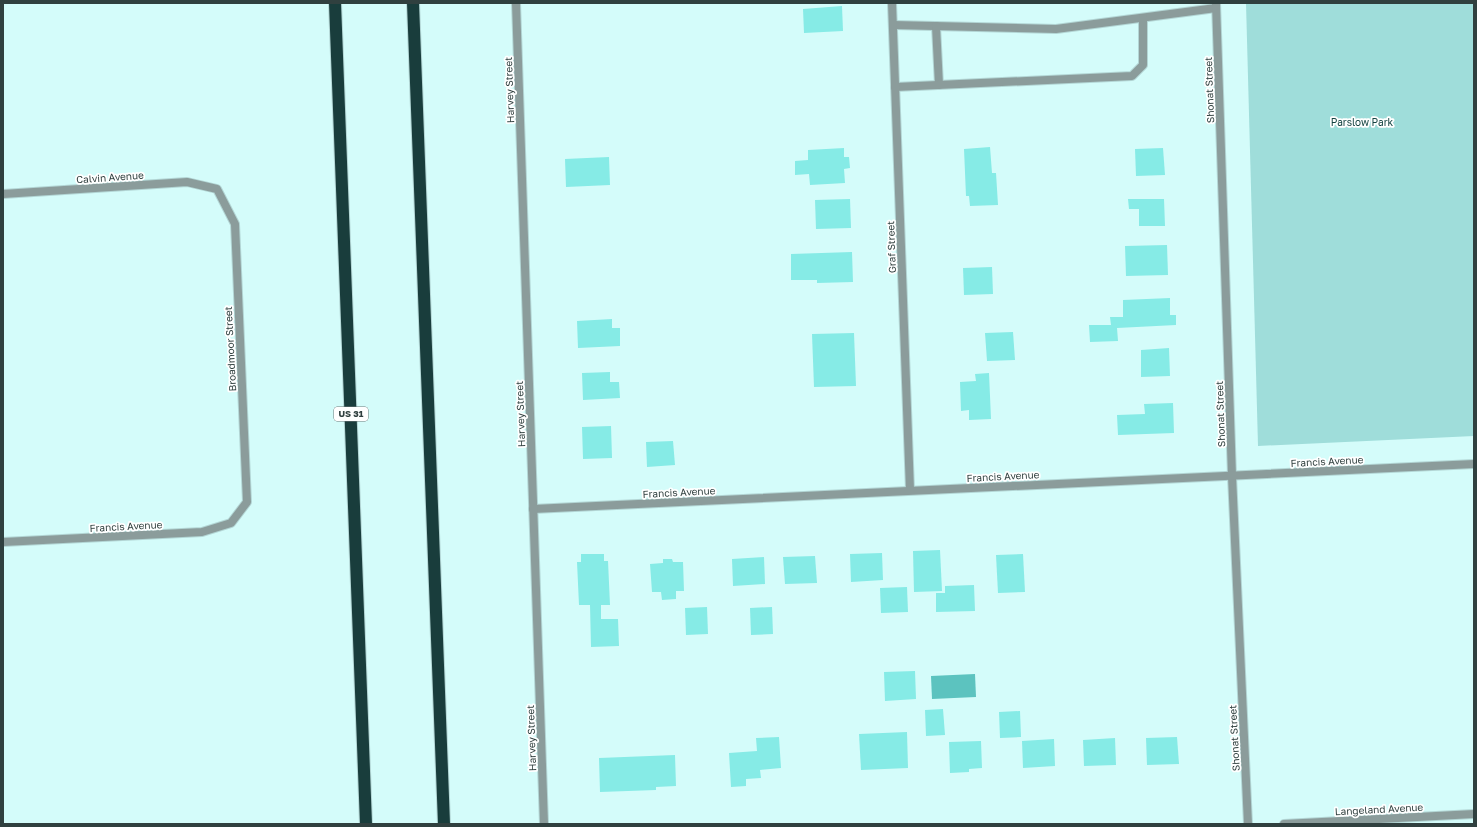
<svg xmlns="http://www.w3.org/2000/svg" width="1477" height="827" viewBox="0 0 1477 827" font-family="'Golos Text',sans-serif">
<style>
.green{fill:#9fddda}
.water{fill:#5cc3bf}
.building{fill:#86ebe6}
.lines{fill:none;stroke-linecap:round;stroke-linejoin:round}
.service-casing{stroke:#b3d6d5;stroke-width:10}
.minor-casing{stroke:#b3d6d5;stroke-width:10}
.tertiary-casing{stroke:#b3d6d5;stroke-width:10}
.motorway-casing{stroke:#b3d6d5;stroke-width:14}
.service{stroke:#8b9c9b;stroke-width:8}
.minor{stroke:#8b9c9b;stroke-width:8}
.tertiary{stroke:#8b9c9b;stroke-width:8}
.motorway{stroke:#193d3c;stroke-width:12}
.labels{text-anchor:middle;stroke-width:3.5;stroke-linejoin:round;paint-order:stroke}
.shield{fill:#fff;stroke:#6e7979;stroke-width:1}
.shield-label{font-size:9px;font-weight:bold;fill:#30403f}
.street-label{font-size:10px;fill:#30403f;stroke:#fff}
.park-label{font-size:10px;fill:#124240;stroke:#fff}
</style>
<rect width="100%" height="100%" fill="#d4fcfa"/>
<polygon class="green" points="1246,3 1474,3 1474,436 1258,446"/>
<polygon class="water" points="975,674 976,697 932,699 931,676"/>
<g class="building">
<polygon points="842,6 843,31 804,33 803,9"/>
<polygon points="990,147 992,173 996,173 998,205 970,206 969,196 966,196 964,149"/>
<polygon points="844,148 844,157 849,157 850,168 844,169 845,183 810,185 809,174 795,175 795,161 808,160 808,150"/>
<polygon points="1163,148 1165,175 1136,176 1135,149"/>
<polygon points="609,157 610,185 566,187 565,159"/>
<polygon points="850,199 851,228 816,229 815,200"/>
<polygon points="1128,199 1164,199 1165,226 1139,226 1139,209 1129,209"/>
<polygon points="1167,245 1168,275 1126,276 1125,246"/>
<polygon points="852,252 853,282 817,283 817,280 791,280 791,254"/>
<polygon points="992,267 993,294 964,295 963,268"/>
<polygon points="1170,298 1170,315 1176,315 1176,325 1117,328 1118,341 1090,342 1089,325 1111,325 1110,317 1123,317 1123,300"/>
<polygon points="612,319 612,328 620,328 620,346 578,348 577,321"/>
<polygon points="1013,332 1015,360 987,361 985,333"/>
<polygon points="854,333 856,386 814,387 812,334"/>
<polygon points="1169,348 1170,376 1141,377 1141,350"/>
<polygon points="610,372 610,382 619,382 620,398 583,400 582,373"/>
<polygon points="989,373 991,419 969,420 969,410 961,411 960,382 976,381 975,374"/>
<polygon points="1173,403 1174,433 1118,435 1117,415 1145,414 1144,404"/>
<polygon points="611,426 612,458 583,459 582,427"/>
<polygon points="673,441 675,465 647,467 646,442"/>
<polygon points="940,550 942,591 914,592 913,551"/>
<polygon points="882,553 883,580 851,582 850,554"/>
<polygon points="581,554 604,554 604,561 608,561 610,605 601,605 601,619 618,619 619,646 591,647 590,605 579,605 577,562 581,562"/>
<polygon points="1023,554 1025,592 998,593 996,555"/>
<polygon points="815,556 817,583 785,584 783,557"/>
<polygon points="764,557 765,584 733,586 732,559"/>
<polygon points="663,559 672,559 673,562 683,562 684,591 676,591 676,599 662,600 661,592 652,592 650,564 663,563"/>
<polygon points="974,585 975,611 936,612 936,593 945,593 945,586"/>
<polygon points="907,587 908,612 881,613 880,588"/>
<polygon points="707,607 708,634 686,635 685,608"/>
<polygon points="772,607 773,634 751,635 750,608"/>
<polygon points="915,671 916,699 885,701 884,672"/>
<polygon points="943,709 945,735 926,736 925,710"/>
<polygon points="1020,711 1021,737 1000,738 999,712"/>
<polygon points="907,732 908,768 861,770 859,734"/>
<polygon points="779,737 781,768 760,770 761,778 746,779 746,786 731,787 729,753 757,751 756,738"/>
<polygon points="1177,737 1179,764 1147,765 1146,738"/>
<polygon points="1115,738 1116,765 1084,766 1083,740"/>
<polygon points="1054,739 1055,766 1023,768 1022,741"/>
<polygon points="981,741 982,768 969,769 969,772 950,773 949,742"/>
<polygon points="675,755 676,786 656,787 656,790 600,792 599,758"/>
</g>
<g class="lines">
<defs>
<g id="service">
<polyline points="893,25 1056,29 1216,8"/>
<polyline points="936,26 939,85"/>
<polyline points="895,87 1132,76 1143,65 1143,18"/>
</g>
<g id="minor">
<polyline points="892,3 910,490"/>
<polyline points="1216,3 1232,476 1248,824"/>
<polyline points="3,194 187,182 217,189 235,224 247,502 231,523 202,532 3,542"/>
<polyline points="533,509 1474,464"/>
<polyline points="1284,824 1474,814"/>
</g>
<polyline id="tertiary" points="516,3 544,824"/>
<g id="motorway">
<polyline points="335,3 366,824"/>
<polyline points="413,3 444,824"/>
</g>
</defs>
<use href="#service" class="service-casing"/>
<use href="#minor" class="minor-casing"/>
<use href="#tertiary" class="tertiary-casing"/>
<use href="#motorway" class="motorway-casing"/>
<use href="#service" class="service"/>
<use href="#minor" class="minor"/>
<use href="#tertiary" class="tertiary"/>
<use href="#motorway" class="motorway"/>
</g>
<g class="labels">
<rect class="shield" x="334" y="407" width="34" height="14" rx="3"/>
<g class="shield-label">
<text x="351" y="417">US 31</text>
</g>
<g class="street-label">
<text transform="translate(509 90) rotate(-92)" y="4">Harvey Street</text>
<text transform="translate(1209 90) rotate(-92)" y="4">Shonat Street</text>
<text transform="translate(110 177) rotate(-4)" y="4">Calvin Avenue</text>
<text transform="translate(891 247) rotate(-92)" y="4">Graf Street</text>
<text transform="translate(230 349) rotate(-93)" y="4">Broadmoor Street</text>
<text transform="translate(520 414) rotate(-92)" y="4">Harvey Street</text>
<text transform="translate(1220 414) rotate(-92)" y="4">Shonat Street</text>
<text transform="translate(1327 461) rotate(-3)" y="4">Francis Avenue</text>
<text transform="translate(1003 476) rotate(-3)" y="4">Francis Avenue</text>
<text transform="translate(679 492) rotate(-3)" y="4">Francis Avenue</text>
<text transform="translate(126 526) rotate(-3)" y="4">Francis Avenue</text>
<text transform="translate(531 738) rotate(-92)" y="4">Harvey Street</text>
<text transform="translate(1234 738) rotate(-93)" y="4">Shonat Street</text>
<text transform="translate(1379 809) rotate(-3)" y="4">Langeland Avenue</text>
</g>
<g class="park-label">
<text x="1362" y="126">Parslow Park</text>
</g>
</g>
<rect width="1477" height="827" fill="none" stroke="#30403f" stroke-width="8"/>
</svg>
